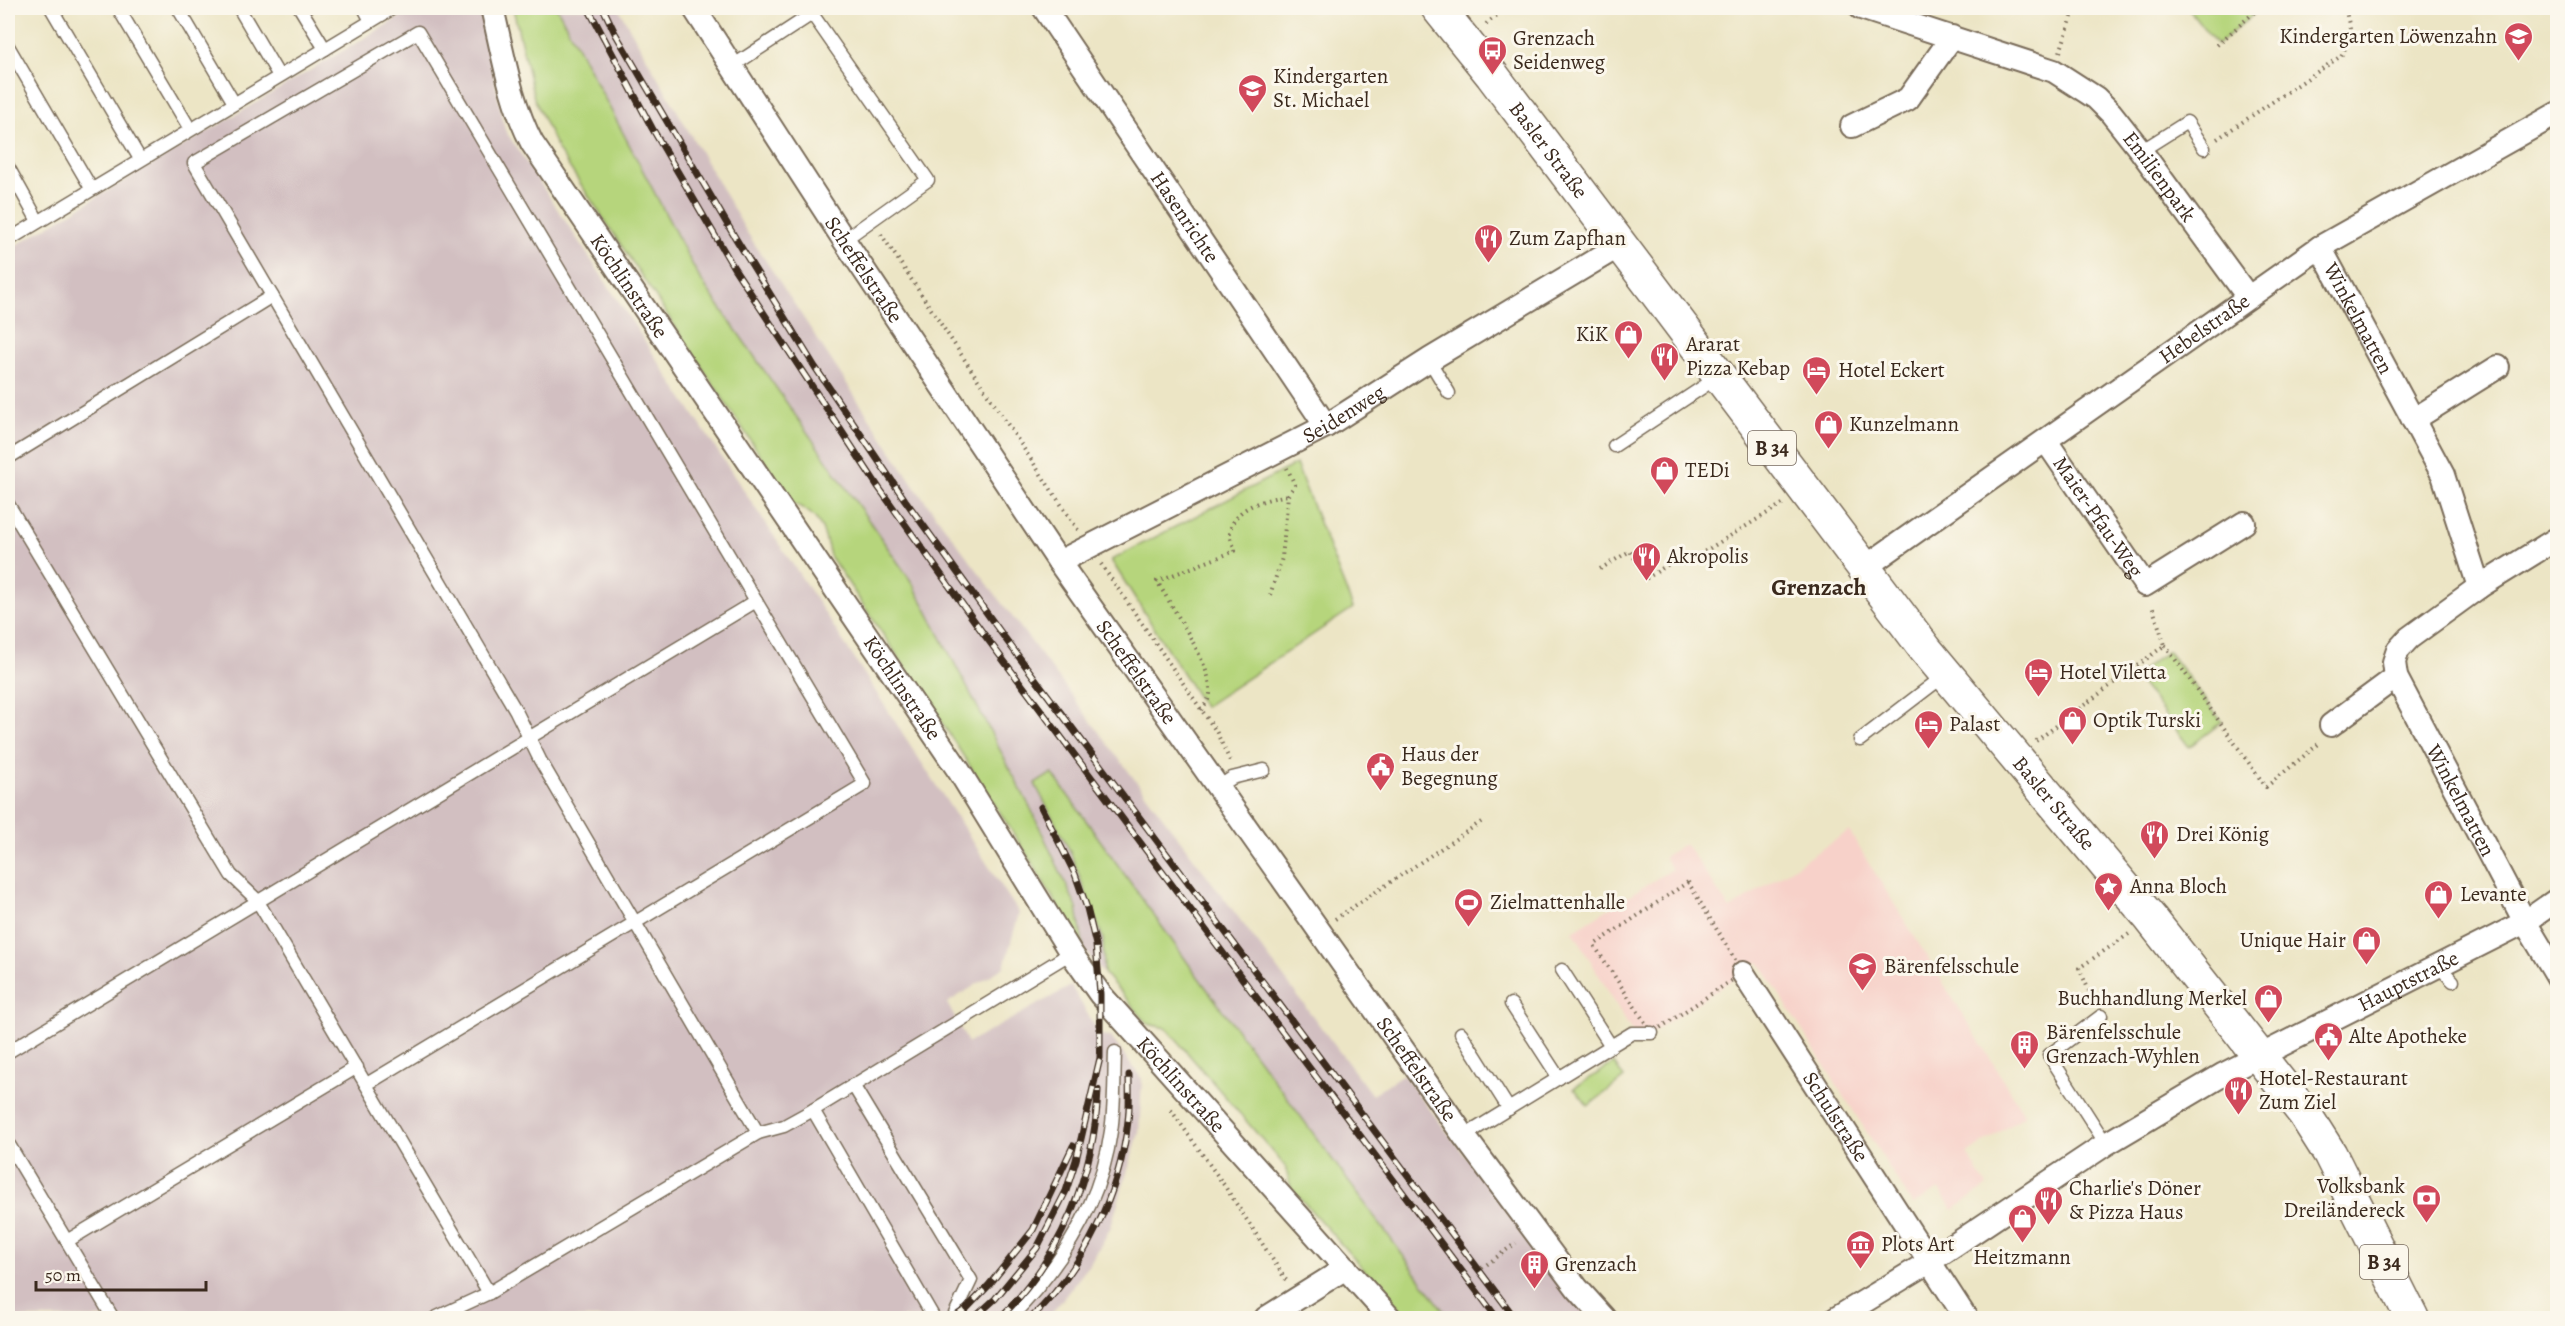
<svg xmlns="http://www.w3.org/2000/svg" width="2565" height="1326" viewBox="0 0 2565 1326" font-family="Alegreya,serif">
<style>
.built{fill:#f7d1c9}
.industrial{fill:#d2bfc1}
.green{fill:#b6d57c;stroke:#78804d;stroke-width:1.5}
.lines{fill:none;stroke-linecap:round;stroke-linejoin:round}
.lane-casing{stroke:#796b58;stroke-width:15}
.street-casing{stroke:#796b58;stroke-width:26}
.primary-casing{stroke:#796b58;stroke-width:36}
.path{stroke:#796b58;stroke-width:4;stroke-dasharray:1.5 4.5;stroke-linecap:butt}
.lane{stroke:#fff;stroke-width:12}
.street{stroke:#fff;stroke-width:22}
.primary{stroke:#fff;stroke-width:33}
.rail-casing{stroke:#3b2a1e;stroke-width:7}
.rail{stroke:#fbf7ec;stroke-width:4.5;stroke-dasharray:14;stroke-linecap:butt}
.labels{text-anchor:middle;stroke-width:6;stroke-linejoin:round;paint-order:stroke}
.shield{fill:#fbf7ec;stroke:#75685c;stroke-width:1.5}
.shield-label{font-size:20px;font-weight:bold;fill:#3b2a1e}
.poi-label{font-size:21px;fill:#3b2a1e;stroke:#fbf7ec;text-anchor:start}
.street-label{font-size:21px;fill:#3b2a1e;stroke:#fbf7ec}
.quarter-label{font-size:24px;font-weight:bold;fill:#3b2a1e;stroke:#fbf7ec}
</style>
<rect width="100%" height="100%" fill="#fbf7ec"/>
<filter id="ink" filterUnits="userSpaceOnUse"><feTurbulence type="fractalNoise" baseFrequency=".0167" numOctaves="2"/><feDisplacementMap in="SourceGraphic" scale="12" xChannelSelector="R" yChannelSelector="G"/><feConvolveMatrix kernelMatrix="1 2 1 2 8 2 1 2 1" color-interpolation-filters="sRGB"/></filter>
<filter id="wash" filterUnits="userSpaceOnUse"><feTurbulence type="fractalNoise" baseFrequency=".008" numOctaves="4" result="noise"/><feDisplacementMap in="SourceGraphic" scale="24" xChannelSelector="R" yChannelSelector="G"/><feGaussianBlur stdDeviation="1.35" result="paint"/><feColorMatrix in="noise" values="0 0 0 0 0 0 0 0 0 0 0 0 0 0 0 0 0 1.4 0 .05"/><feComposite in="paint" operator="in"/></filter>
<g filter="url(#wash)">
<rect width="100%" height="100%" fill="#ece5c5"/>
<polygon class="built" points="1849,831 2025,1115 1967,1154 1987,1186 1953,1210 1939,1189 1913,1205 1759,962 1638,1042 1573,931 1672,869 1664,857 1685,843 1730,909"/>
<g class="industrial">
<polygon points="415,8 480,8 505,130 817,601 1019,913 1004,967 947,1003 968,1043 1071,986 1100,1035 1110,1036 1142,1079 1139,1133 1110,1229 1090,1264 1048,1318 8,1318 8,250"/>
<polygon points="557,8 618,8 746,231 917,490 1372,1095 1403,1074 1589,1318 1408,1318 1291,1188 1285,1166 1166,1028 1148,1024 1084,950 1077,908 1032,811 913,584 699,277"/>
</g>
<g class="green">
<path d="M513,8H557L699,277L913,584L1032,811L1077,908L1084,950L1026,853L924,695L830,556C824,529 820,514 792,503L558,150L534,98Z"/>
<polygon points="2188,8 2261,8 2217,45"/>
<polygon points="1296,464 1353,608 1204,707 1111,560"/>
<polygon points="2168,651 2222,722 2189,747 2135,675"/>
<polygon points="1052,773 1193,970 1449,1318 1407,1318 1291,1188 1285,1166 1166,1028 1148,1024 1104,973 1103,938 1069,849 1035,784"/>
<polygon points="1614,1063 1624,1078 1588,1106 1574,1088"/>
</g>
</g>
<g filter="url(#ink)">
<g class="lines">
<defs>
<g id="lane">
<polyline points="51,8 140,159"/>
<polyline points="118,8 190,129"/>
<polyline points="178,8 234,103"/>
<polyline points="239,8 279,76"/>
<polyline points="300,8 325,49"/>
<polyline points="364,8 371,21"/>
<polyline points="808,8 928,180 844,240"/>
<polyline points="8,46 91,188"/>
<polyline points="731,67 812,14"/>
<polyline points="2141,151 2187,122 2204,148"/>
<polyline points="8,167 38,221"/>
<polyline points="8,235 10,239 393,8"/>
<polyline points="1429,360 1449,393"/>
<polyline points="1614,446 1718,377"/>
<polyline points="8,458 272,296"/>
<polyline points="8,504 231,875 257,900 489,1293"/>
<polyline points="756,601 418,32 194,163 516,711 540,760 758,1133"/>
<polyline points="1860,740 1945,675"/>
<polyline points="1217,788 1232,778 1264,770"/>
<polyline points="2438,966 2453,981"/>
<polyline points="1562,970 1611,1046"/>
<polyline points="1511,1004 1559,1078"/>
<polyline points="2101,1016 2049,1055 2106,1144"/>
<polyline points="1461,1033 1509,1109"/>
<polyline points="8,1052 756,601 865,784 367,1084"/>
<polyline points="853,1085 971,1280 953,1318"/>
<polyline points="813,1110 934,1318"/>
<polyline points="1464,1136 1632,1033 1652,1033"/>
<polyline points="8,1143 113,1318"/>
<polyline points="67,1241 357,1067"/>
<polyline points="435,1318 489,1293 758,1133 784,1126 813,1110 1071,953"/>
<path d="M1010,1318C1061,1266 1101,1205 1111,1131C1115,1105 1114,1078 1115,1052"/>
</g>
<g id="street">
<path id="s1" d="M492,8C503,53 510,101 532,143L959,771L1071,953L1100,994L1390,1318"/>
<path id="s2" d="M694,8L844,240L1059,562L1464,1136L1577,1288L1604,1318"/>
<path id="s3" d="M1044,8L1326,426"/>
<path id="s4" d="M1861,8L2054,71L2096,98L2111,113L2141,151L2248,297"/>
<polyline points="1852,126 1908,99 1952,37"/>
<path id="s5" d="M2320,247L2443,475L2479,587"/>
<polyline points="2413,420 2498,367"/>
<path id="s6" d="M2046,441L2145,585L2244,523"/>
<path id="s7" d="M2558,538L2479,587L2409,638L2398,650L2394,662L2396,677L2525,922L2558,977"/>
<path id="s8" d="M1059,562L1326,426L1429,360L1619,246"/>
<path id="s9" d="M1864,568L2320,247L2558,113"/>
<polyline points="2331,725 2396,677"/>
<path id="s10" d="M1743,973L1966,1318"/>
<polyline points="1266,1318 1346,1268"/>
<path id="s11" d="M1837,1318L1929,1262L2106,1144L2224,1074L2525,922L2558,899"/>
</g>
<g id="primary">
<path id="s12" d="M1438,8L1492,75L1926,650L2151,919L2304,1113L2330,1154L2412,1318"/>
</g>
</defs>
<use href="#lane" class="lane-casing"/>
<use href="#street" class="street-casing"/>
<use href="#primary" class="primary-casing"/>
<g class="path">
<polyline points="1486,24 1506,8"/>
<polyline points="2217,45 2259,8"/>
<polyline points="2060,52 2075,8"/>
<polyline points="2217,139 2341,56 2352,36 2346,12 2342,8"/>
<polyline points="881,234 1078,530"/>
<polyline points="1101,564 1216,731 1231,763"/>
<polyline points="1600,569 1630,551 1647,578 1680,557 1684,564 1784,503"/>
<polyline points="1270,595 1282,558 1288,495 1295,485 1287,468"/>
<polyline points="2165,645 2266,787 2321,742"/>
<path d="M1201,710C1206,703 1211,698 1210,689C1210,663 1171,606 1157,581L1235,551C1234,546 1230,538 1230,533C1232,506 1268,499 1288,495"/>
<polyline points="2036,741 2165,645 2152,606"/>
<polygon points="1688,882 1743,973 1652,1033 1594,945"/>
<polyline points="1335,919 1484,820"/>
<polyline points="2094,1002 2079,968 2129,934"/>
<polyline points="1171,1110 1224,1185 1286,1280"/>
<polyline points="1482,1268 1516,1243"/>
</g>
<use href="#lane" class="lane"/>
<use href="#street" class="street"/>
<use href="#primary" class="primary"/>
<defs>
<g id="rail">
<polyline points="588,8 652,128 734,268 879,488 983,633 1497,1318"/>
<polyline points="603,8 615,33 736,239 815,367 905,500 1007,641 1515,1318"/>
<polyline points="953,1318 966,1309 989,1285 1033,1230 1073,1146"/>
<polyline points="974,1318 995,1299 1037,1248 1066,1191 1076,1160 1100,1058 1100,994 1096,945 1087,908 1075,874 1041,807"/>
<path d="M1000,1318C1060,1259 1095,1175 1098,1090"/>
<path d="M1031,1318C1084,1268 1120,1193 1128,1121C1130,1106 1129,1090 1129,1075"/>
</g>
</defs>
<use href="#rail" class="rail-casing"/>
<use href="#rail" class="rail"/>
</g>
</g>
<defs>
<symbol id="school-pin" viewBox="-11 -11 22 30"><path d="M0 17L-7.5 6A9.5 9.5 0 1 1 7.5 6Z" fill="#d1495b" stroke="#fbf7ec"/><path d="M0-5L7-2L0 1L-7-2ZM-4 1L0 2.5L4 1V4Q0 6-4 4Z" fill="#fff"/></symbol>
<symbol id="bus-pin" viewBox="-11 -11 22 30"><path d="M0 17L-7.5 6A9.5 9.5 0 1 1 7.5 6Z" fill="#d1495b" stroke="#fbf7ec"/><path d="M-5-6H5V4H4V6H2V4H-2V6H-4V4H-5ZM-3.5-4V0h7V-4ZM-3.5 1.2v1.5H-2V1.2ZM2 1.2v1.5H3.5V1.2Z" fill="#fff"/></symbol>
<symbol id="restaurant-pin" viewBox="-11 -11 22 30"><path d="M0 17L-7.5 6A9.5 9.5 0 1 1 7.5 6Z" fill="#d1495b" stroke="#fbf7ec"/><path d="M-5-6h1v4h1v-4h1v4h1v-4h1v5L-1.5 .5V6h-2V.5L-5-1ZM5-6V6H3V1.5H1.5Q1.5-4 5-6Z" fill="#fff"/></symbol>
<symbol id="shop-pin" viewBox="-11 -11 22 30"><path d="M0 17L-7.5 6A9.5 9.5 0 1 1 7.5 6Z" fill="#d1495b" stroke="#fbf7ec"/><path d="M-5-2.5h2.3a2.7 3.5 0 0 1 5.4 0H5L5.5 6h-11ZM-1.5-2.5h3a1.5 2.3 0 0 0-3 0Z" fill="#fff"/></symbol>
<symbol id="hotel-pin" viewBox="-11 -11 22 30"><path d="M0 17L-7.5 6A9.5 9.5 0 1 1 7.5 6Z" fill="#d1495b" stroke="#fbf7ec"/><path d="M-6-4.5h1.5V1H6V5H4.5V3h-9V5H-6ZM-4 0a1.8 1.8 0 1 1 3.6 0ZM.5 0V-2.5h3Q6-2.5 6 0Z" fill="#fff"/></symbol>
<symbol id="civic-pin" viewBox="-11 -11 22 30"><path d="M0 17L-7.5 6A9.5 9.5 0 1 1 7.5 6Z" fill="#d1495b" stroke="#fbf7ec"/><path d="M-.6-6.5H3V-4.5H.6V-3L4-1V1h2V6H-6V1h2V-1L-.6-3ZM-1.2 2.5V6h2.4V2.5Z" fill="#fff"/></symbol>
<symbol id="sight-pin" viewBox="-11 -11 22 30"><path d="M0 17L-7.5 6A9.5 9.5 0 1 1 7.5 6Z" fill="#d1495b" stroke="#fbf7ec"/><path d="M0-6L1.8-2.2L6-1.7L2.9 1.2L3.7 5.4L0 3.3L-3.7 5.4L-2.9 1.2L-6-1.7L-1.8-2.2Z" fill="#fff"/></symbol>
<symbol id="stadium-pin" viewBox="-11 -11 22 30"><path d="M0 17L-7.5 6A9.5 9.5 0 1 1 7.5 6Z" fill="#d1495b" stroke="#fbf7ec"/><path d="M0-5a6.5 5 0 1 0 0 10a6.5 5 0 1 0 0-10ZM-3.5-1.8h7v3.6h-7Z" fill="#fff"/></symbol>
<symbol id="building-pin" viewBox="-11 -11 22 30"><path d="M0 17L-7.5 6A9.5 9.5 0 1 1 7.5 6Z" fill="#d1495b" stroke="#fbf7ec"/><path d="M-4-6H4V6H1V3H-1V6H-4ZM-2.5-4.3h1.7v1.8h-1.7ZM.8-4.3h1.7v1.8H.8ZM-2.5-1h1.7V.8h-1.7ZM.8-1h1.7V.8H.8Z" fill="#fff"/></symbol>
<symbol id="bank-pin" viewBox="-11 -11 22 30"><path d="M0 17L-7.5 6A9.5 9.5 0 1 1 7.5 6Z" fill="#d1495b" stroke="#fbf7ec"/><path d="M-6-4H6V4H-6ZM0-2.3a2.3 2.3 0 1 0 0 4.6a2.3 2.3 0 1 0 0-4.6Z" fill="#fff"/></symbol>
<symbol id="museum-pin" viewBox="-11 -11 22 30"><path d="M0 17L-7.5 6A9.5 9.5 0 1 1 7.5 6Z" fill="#d1495b" stroke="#fbf7ec"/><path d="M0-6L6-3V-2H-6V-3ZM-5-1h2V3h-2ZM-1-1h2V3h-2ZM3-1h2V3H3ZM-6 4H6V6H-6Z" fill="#fff"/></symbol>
</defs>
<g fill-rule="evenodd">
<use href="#school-pin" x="2502" y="20" width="33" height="45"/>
<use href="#bus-pin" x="1476" y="34" width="33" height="45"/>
<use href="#school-pin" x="1236" y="72" width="33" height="45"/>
<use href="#restaurant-pin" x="1472" y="222" width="33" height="45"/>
<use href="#shop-pin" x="1612" y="318" width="33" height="45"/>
<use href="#restaurant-pin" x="1648" y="340" width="33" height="45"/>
<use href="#hotel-pin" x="1800" y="354" width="33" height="45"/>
<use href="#shop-pin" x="1812" y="408" width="33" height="45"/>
<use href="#shop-pin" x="1648" y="454" width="33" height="45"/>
<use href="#restaurant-pin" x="1630" y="540" width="33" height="45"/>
<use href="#hotel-pin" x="2022" y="656" width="33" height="45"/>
<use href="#shop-pin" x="2056" y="704" width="33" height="45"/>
<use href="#hotel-pin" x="1912" y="708" width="33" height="45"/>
<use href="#civic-pin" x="1364" y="750" width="33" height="45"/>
<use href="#restaurant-pin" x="2138" y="818" width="33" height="45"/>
<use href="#sight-pin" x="2092" y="870" width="33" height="45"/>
<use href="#shop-pin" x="2422" y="878" width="33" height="45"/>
<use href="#stadium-pin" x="1452" y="886" width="33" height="45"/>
<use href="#shop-pin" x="2350" y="924" width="33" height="45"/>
<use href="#school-pin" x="1846" y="950" width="33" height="45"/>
<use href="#shop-pin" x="2252" y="982" width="33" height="45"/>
<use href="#civic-pin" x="2312" y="1020" width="33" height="45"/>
<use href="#building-pin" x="2008" y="1028" width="33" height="45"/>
<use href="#restaurant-pin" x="2222" y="1074" width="33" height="45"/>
<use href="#bank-pin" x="2410" y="1182" width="33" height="45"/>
<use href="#restaurant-pin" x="2032" y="1184" width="33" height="45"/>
<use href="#shop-pin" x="2006" y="1202" width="33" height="45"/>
<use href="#museum-pin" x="1844" y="1228" width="33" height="45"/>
<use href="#building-pin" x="1518" y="1248" width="33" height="45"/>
</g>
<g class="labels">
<g class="shield">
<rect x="1748" y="431" width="48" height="34" rx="4.5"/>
<rect x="2360" y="1245" width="48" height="34" rx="4.5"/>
</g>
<g class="shield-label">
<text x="1772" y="455">B 34</text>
<text x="2384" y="1269">B 34</text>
</g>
<g class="poi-label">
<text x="2497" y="43" text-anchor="end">Kindergarten Löwenzahn</text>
<text x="1513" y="45">Grenzach<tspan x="1513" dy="24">Seidenweg</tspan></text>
<text x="1273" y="83">Kindergarten<tspan x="1273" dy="24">St. Michael</tspan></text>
<text x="1509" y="245">Zum Zapfhan</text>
<text x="1608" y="341" text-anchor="end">KiK</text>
<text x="1686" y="351">Ararat<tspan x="1686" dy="24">Pizza Kebap</tspan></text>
<text x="1838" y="377">Hotel Eckert</text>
<text x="1849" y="431">Kunzelmann</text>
<text x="1685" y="477">TEDi</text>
<text x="1667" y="563">Akropolis</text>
<text x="2059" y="679">Hotel Viletta</text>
<text x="2093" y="727">Optik Turski</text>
<text x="1949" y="731">Palast</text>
<text x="1401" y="761">Haus der<tspan x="1401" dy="24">Begegnung</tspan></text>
<text x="2176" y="841">Drei König</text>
<text x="2130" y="893">Anna Bloch</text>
<text x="2460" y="901">Levante</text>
<text x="1490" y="909">Zielmattenhalle</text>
<text x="2346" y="947" text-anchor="end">Unique Hair</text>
<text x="1884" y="973">Bärenfelsschule</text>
<text x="2247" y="1005" text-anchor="end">Buchhandlung Merkel</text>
<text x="2046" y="1039">Bärenfelsschule<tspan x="2046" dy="24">Grenzach-Wyhlen</tspan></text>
<text x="2349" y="1043">Alte Apotheke</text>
<text x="2259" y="1085">Hotel-Restaurant<tspan x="2259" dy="24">Zum Ziel</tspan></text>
<text x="2405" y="1193" text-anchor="end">Volksbank<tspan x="2405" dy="24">Dreiländereck</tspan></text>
<text x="2069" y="1195">Charlie's Döner<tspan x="2069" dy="24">&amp; Pizza Haus</tspan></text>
<text x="1881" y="1251">Plots Art</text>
<text x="2022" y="1264" text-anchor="middle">Heitzmann</text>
<text x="1555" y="1271">Grenzach</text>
</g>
<g class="street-label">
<text dy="7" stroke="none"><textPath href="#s12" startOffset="180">Basler Straße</textPath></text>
<text dy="7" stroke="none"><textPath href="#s4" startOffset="354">Emilienpark</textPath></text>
<text dy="7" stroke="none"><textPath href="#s3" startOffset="252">Hasenrichte</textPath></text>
<text dy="7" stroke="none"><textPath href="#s2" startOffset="312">Scheffelstraße</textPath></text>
<text dy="7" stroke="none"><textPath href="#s1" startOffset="314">Köchlinstraße</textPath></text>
<text dy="7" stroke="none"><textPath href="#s5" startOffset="81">Winkelmatten</textPath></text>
<text dy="7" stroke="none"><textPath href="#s9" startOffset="416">Hebelstraße</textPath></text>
<text dy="7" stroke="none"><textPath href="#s8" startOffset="321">Seidenweg</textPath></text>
<text dy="7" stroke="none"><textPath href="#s6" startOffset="92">Maier-Pfau-Weg</textPath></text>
<text dy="7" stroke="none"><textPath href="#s2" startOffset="798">Scheffelstraße</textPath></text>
<text dy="7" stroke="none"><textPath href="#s1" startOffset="800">Köchlinstraße</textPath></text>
<text dy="7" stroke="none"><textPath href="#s7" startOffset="363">Winkelmatten</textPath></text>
<text dy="7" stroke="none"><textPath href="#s12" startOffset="1006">Basler Straße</textPath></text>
<text dy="7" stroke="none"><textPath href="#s11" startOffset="664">Hauptstraße</textPath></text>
<text dy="7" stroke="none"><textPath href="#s2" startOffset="1284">Scheffelstraße</textPath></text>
<text dy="7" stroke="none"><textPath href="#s1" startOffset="1286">Köchlinstraße</textPath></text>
<text dy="7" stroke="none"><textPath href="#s10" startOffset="171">Schulstraße</textPath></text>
</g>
<g class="quarter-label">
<text x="1819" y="595">Grenzach</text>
</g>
</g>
<rect width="2565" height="1326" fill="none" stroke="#fbf7ec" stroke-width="30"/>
<path d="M36 1281v9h170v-9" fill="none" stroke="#3b2a1e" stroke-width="3"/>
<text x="45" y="1281" font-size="18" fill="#3b2a1e" stroke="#fbf7ec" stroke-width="4.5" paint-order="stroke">50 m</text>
</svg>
